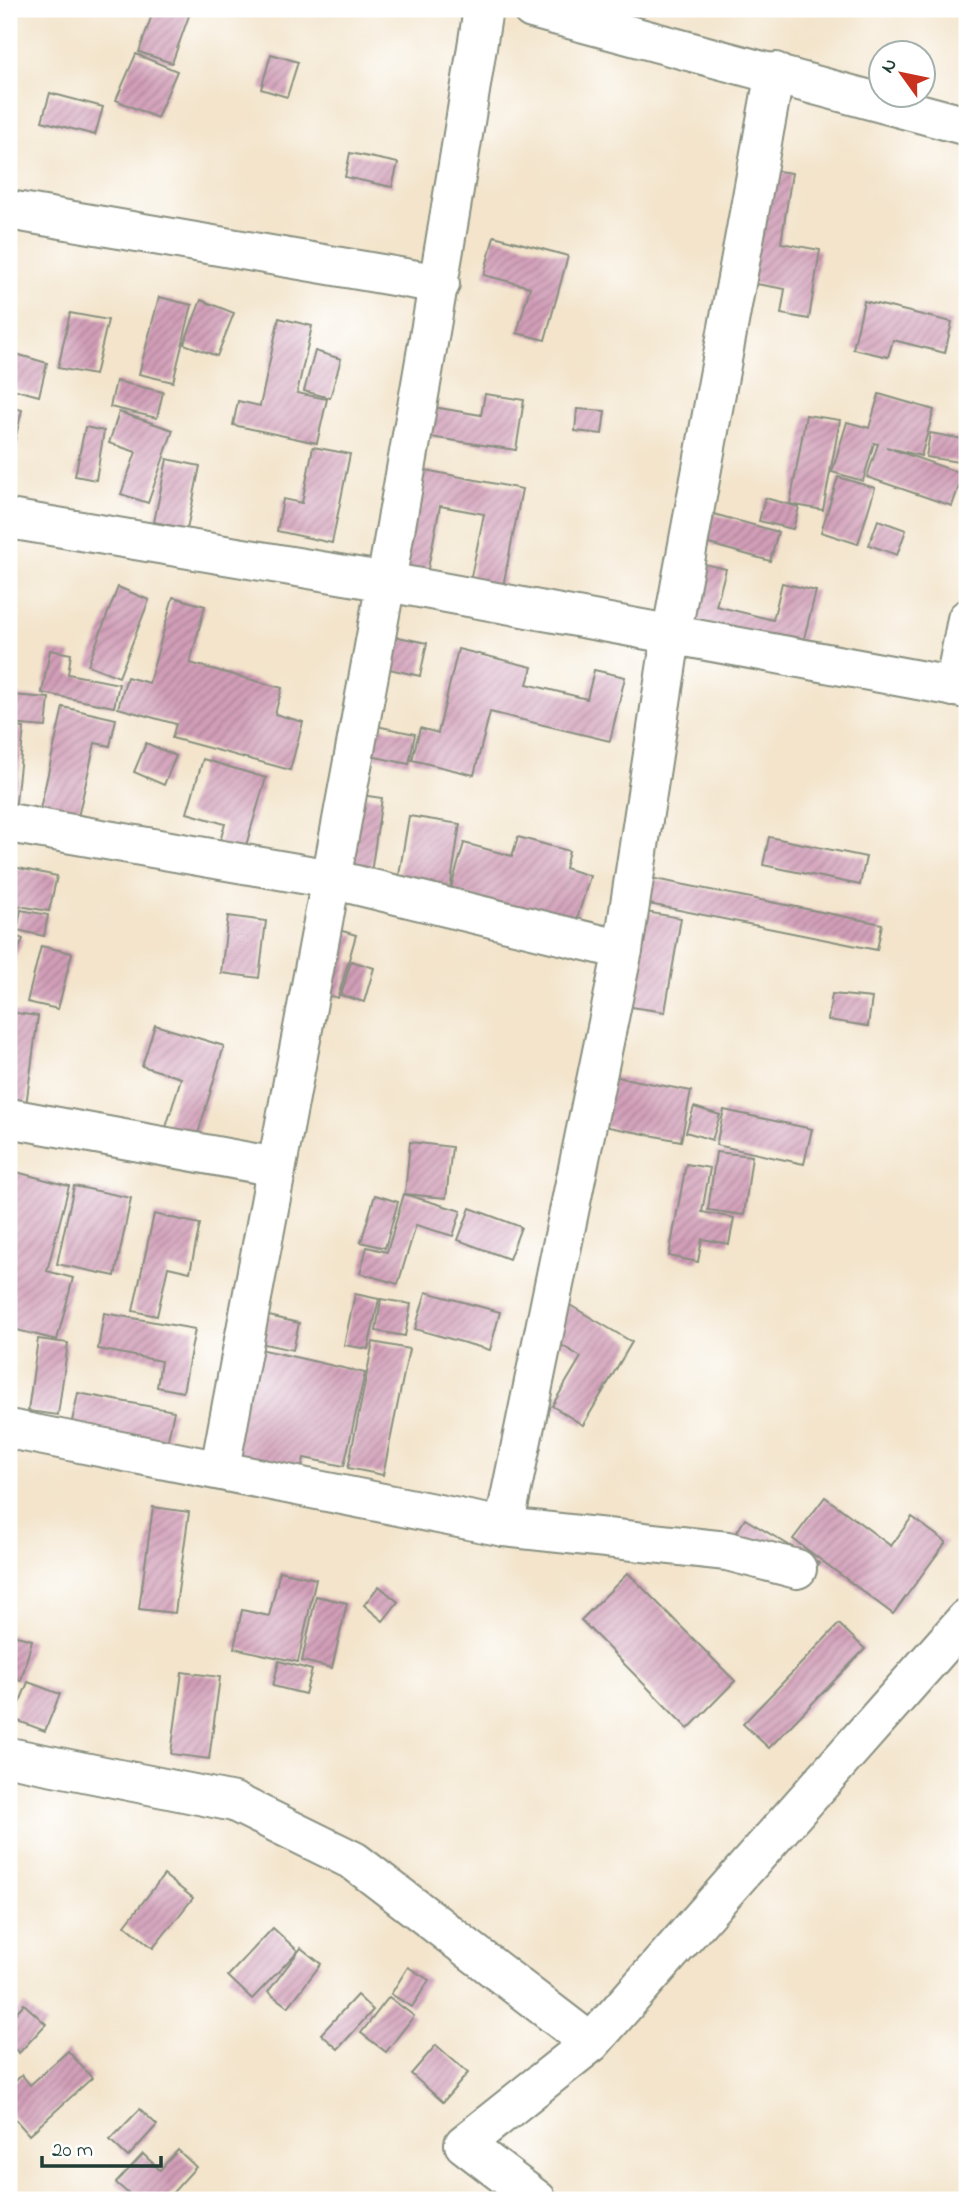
<svg xmlns="http://www.w3.org/2000/svg" width="976" height="2209" viewBox="0 0 976 2209" font-family="'Indie Flower',sans-serif">
<style>
.building{fill:url(#building-hatch)}
.lines{fill:none;stroke-linecap:round;stroke-linejoin:round}
.minor-casing{stroke:#899080;stroke-width:42}
.minor{stroke:#fff;stroke-width:38}
</style>
<defs>
<pattern id="building-hatch" width="6" height="6" patternUnits="userSpaceOnUse" patternTransform="scale(1.75)"><rect width="6" height="6" fill="#d29eb8"/><path d="M-1 1l2-2M0 6l6-6M5 7l2-2" fill="none" stroke="#aa8296"/></pattern>
</defs>
<rect width="100%" height="100%" fill="#fff"/>
<filter id="ink" filterUnits="userSpaceOnUse"><feTurbulence type="fractalNoise" baseFrequency=".0143" numOctaves="2"/><feDisplacementMap in="SourceGraphic" scale="14" xChannelSelector="R" yChannelSelector="G"/><feConvolveMatrix kernelMatrix="1 2 1 2 8 2 1 2 1" color-interpolation-filters="sRGB"/></filter>
<filter id="wash" filterUnits="userSpaceOnUse"><feTurbulence type="fractalNoise" baseFrequency=".00686" numOctaves="4" result="noise"/><feDisplacementMap in="SourceGraphic" scale="28" xChannelSelector="R" yChannelSelector="G"/><feGaussianBlur stdDeviation="1.57" result="paint"/><feColorMatrix in="noise" values="0 0 0 0 0 0 0 0 0 0 0 0 0 0 0 0 0 1.4 0 .05"/><feComposite in="paint" operator="in"/></filter>
<g filter="url(#wash)">
<rect width="100%" height="100%" fill="#f3e4cb"/>
<g id="blocks">
<g class="building">
<polygon points="154,9 191,10 172,63 139,52"/>
<polygon points="136,54 177,71 157,118 116,100"/>
<polygon points="271,54 298,62 287,97 261,89"/>
<polygon points="50,93 103,107 95,135 42,121"/>
<polygon points="350,153 398,163 392,187 345,177"/>
<polygon points="764,169 792,173 781,243 820,250 809,319 781,314 785,289 745,282"/>
<polygon points="494,236 568,256 545,340 517,333 530,287 484,275"/>
<polygon points="159,297 192,305 173,382 139,374"/>
<polygon points="201,300 234,313 217,356 184,344"/>
<polygon points="864,301 952,322 945,353 893,340 888,357 853,349"/>
<polygon points="70,313 108,320 95,375 58,368"/>
<polygon points="279,318 312,326 297,393 327,399 317,443 233,425 238,401 260,406"/>
<polygon points="315,351 341,359 330,398 304,391"/>
<polygon points="9,352 47,363 39,396 9,388"/>
<polygon points="116,381 163,392 157,418 110,407"/>
<polygon points="485,394 524,400 516,450 410,434 415,404 481,415"/>
<polygon points="879,394 934,410 921,456 886,447 963,474 952,506 867,477 878,444 874,443 863,481 832,472 847,422 869,428"/>
<polygon points="9,407 22,410 10,462 9,462"/>
<polygon points="577,409 605,411 602,434 575,431"/>
<polygon points="119,412 173,430 148,503 121,494 136,452 109,443"/>
<polygon points="806,415 840,420 823,510 790,504"/>
<polygon points="85,427 104,431 96,480 75,476"/>
<polygon points="930,433 963,439 959,462 926,457"/>
<polygon points="313,447 350,454 332,543 277,531 283,499 302,503"/>
<polygon points="167,459 200,466 187,529 154,522"/>
<polygon points="405,466 522,489 500,602 467,596 484,514 440,506 425,584 383,576"/>
<polygon points="838,477 875,488 858,544 821,532"/>
<polygon points="765,498 799,507 793,529 759,521"/>
<polygon points="703,511 778,532 770,561 695,540"/>
<polygon points="878,520 906,530 897,555 869,545"/>
<polygon points="692,561 726,569 716,606 773,620 782,583 816,591 799,658 675,627"/>
<polygon points="118,587 149,600 119,677 88,665"/>
<polygon points="173,597 205,606 190,663 282,688 275,714 303,722 290,770 172,738 176,724 118,708 127,677 149,683"/>
<polygon points="379,633 427,643 420,676 372,665"/>
<polygon points="458,649 532,667 527,684 587,699 594,670 625,677 610,741 490,712 474,775 412,760 420,728 438,733"/>
<polygon points="50,650 71,654 68,674 119,684 114,707 42,693"/>
<polygon points="11,695 49,698 46,727 9,724"/>
<polygon points="63,707 116,719 110,746 95,743 78,817 40,809"/>
<polygon points="362,723 415,734 409,764 356,753"/>
<polygon points="9,727 24,728 15,811 9,811"/>
<polygon points="146,743 176,756 164,785 134,772"/>
<polygon points="203,759 266,778 241,862 216,855 225,824 187,813"/>
<polygon points="347,793 382,798 370,880 335,876"/>
<polygon points="409,816 460,824 450,889 398,881"/>
<polygon points="518,837 569,851 565,868 590,876 575,926 450,891 464,843 512,856"/>
<polygon points="769,837 866,857 860,885 763,865"/>
<polygon points="9,866 57,876 49,911 19,906 13,930 9,929"/>
<polygon points="645,877 882,924 877,950 639,902"/>
<polygon points="21,910 48,915 44,936 17,930"/>
<polygon points="634,910 681,918 665,1012 618,1005"/>
<polygon points="228,916 266,921 259,978 221,973"/>
<polygon points="325,926 356,935 338,998 308,989"/>
<polygon points="9,933 23,939 9,973"/>
<polygon points="41,946 72,953 58,1009 27,1002"/>
<polygon points="351,961 374,968 364,1002 341,995"/>
<polygon points="832,994 872,998 868,1026 828,1020"/>
<polygon points="9,1012 38,1016 25,1113 9,1111"/>
<polygon points="155,1025 224,1046 195,1144 164,1134 181,1078 142,1066"/>
<polygon points="602,1074 691,1091 681,1141 593,1124"/>
<polygon points="694,1107 720,1115 712,1140 686,1132"/>
<polygon points="724,1110 812,1129 804,1164 716,1145"/>
<polygon points="410,1142 452,1147 446,1198 405,1194"/>
<polygon points="716,1152 752,1156 744,1215 708,1210"/>
<polygon points="686,1164 710,1168 702,1212 734,1218 729,1244 702,1239 698,1262 669,1256"/>
<polygon points="9,1170 69,1186 47,1271 73,1278 57,1340 9,1328"/>
<polygon points="74,1186 131,1198 115,1276 57,1264"/>
<polygon points="404,1194 461,1211 453,1236 416,1225 398,1284 360,1273 367,1247 387,1252"/>
<polygon points="375,1195 398,1202 385,1248 361,1242"/>
<polygon points="470,1208 521,1227 509,1259 458,1240"/>
<polygon points="154,1214 200,1224 190,1272 168,1267 157,1316 133,1311"/>
<polygon points="426,1292 500,1312 490,1350 415,1329"/>
<polygon points="355,1294 379,1299 368,1349 344,1345"/>
<polygon points="381,1299 411,1304 405,1336 376,1331"/>
<polygon points="563,1301 632,1342 583,1425 552,1406 581,1357 543,1334"/>
<polygon points="104,1313 195,1329 183,1392 157,1387 161,1361 98,1349"/>
<polygon points="256,1313 299,1323 293,1350 250,1341"/>
<polygon points="38,1339 68,1343 58,1415 28,1411"/>
<polygon points="373,1342 409,1349 383,1475 348,1468"/>
<polygon points="251,1347 365,1373 344,1466 304,1458 299,1479 224,1462"/>
<polygon points="78,1393 174,1411 166,1449 70,1431"/>
<polygon points="825,1497 891,1546 912,1517 946,1542 893,1614 793,1539"/>
<polygon points="153,1507 189,1512 175,1613 139,1609"/>
<polygon points="745,1519 819,1563 806,1584 732,1540"/>
<polygon points="280,1571 316,1579 298,1662 234,1648 242,1610 269,1616"/>
<polygon points="628,1573 735,1681 688,1729 581,1620"/>
<polygon points="379,1586 398,1602 383,1621 364,1605"/>
<polygon points="316,1596 347,1603 332,1668 302,1661"/>
<polygon points="839,1624 865,1649 769,1748 743,1724"/>
<polygon points="9,1634 32,1640 21,1681 9,1677"/>
<polygon points="279,1661 312,1670 305,1694 273,1686"/>
<polygon points="182,1672 220,1677 209,1759 171,1754"/>
<polygon points="28,1682 60,1694 45,1731 13,1719"/>
<polygon points="164,1875 193,1898 153,1948 125,1925"/>
<polygon points="273,1928 298,1951 252,1999 228,1976"/>
<polygon points="301,1948 321,1964 288,2007 268,1992"/>
<polygon points="408,1967 429,1980 412,2007 391,1994"/>
<polygon points="357,1995 373,2010 338,2049 321,2034"/>
<polygon points="389,1997 414,2016 386,2052 361,2033"/>
<polygon points="24,2004 46,2024 19,2053 9,2044 9,2020"/>
<polygon points="436,2045 468,2073 443,2102 411,2074"/>
<polygon points="68,2051 92,2078 29,2135 9,2112 9,2087 22,2075 30,2085"/>
<polygon points="140,2109 157,2125 128,2157 110,2140"/>
<polygon points="178,2150 196,2167 166,2200 136,2200 116,2183 143,2154 160,2170"/>
</g>
</g>
</g>
<g filter="url(#ink)">
<use href="#blocks" fill-opacity="0" stroke="#899080" stroke-width="2"/>
<g class="lines">
<defs>
<g id="minor">
<polyline points="532,9 967,126"/>
<polyline points="9,210 440,284"/>
<polyline points="9,519 387,582 967,689"/>
<polyline points="954,687 967,619"/>
<polyline points="9,823 331,879 623,950"/>
<polyline points="9,1118 276,1167"/>
<polyline points="9,1429 504,1527 727,1551 797,1569"/>
<path d="M220,1468C311,982 407,497 483,9"/>
<polyline points="504,1527 623,950 671,637 775,72"/>
<polyline points="9,1757 234,1802 354,1861 591,2043"/>
<polyline points="537,2200 464,2144 591,2043 967,1618"/>
</g>
</defs>
<use href="#minor" class="minor-casing"/>
<use href="#minor" class="minor"/>
</g>
</g>
<rect width="976" height="2209" fill="none" stroke="#fff" stroke-width="35"/>
<g transform="translate(902 74) rotate(303)"><circle r="33" fill="#ffffff" stroke="#a5b1ae" stroke-width="2"/>
<path d="M0-5L12 26L0 18L-12 26Z" fill="#c8321e"/>
<text y="-10" font-size="19" font-weight="bold" text-anchor="middle" fill="#1f3d34">N</text>
</g>
<path d="M42 2156v10h119v-10" fill="none" stroke="#1f3d34" stroke-width="3.5"/>
<text x="52" y="2156" font-size="21" fill="#1f3d34" stroke="#ffffff" stroke-width="5" paint-order="stroke">20 m</text>
</svg>
